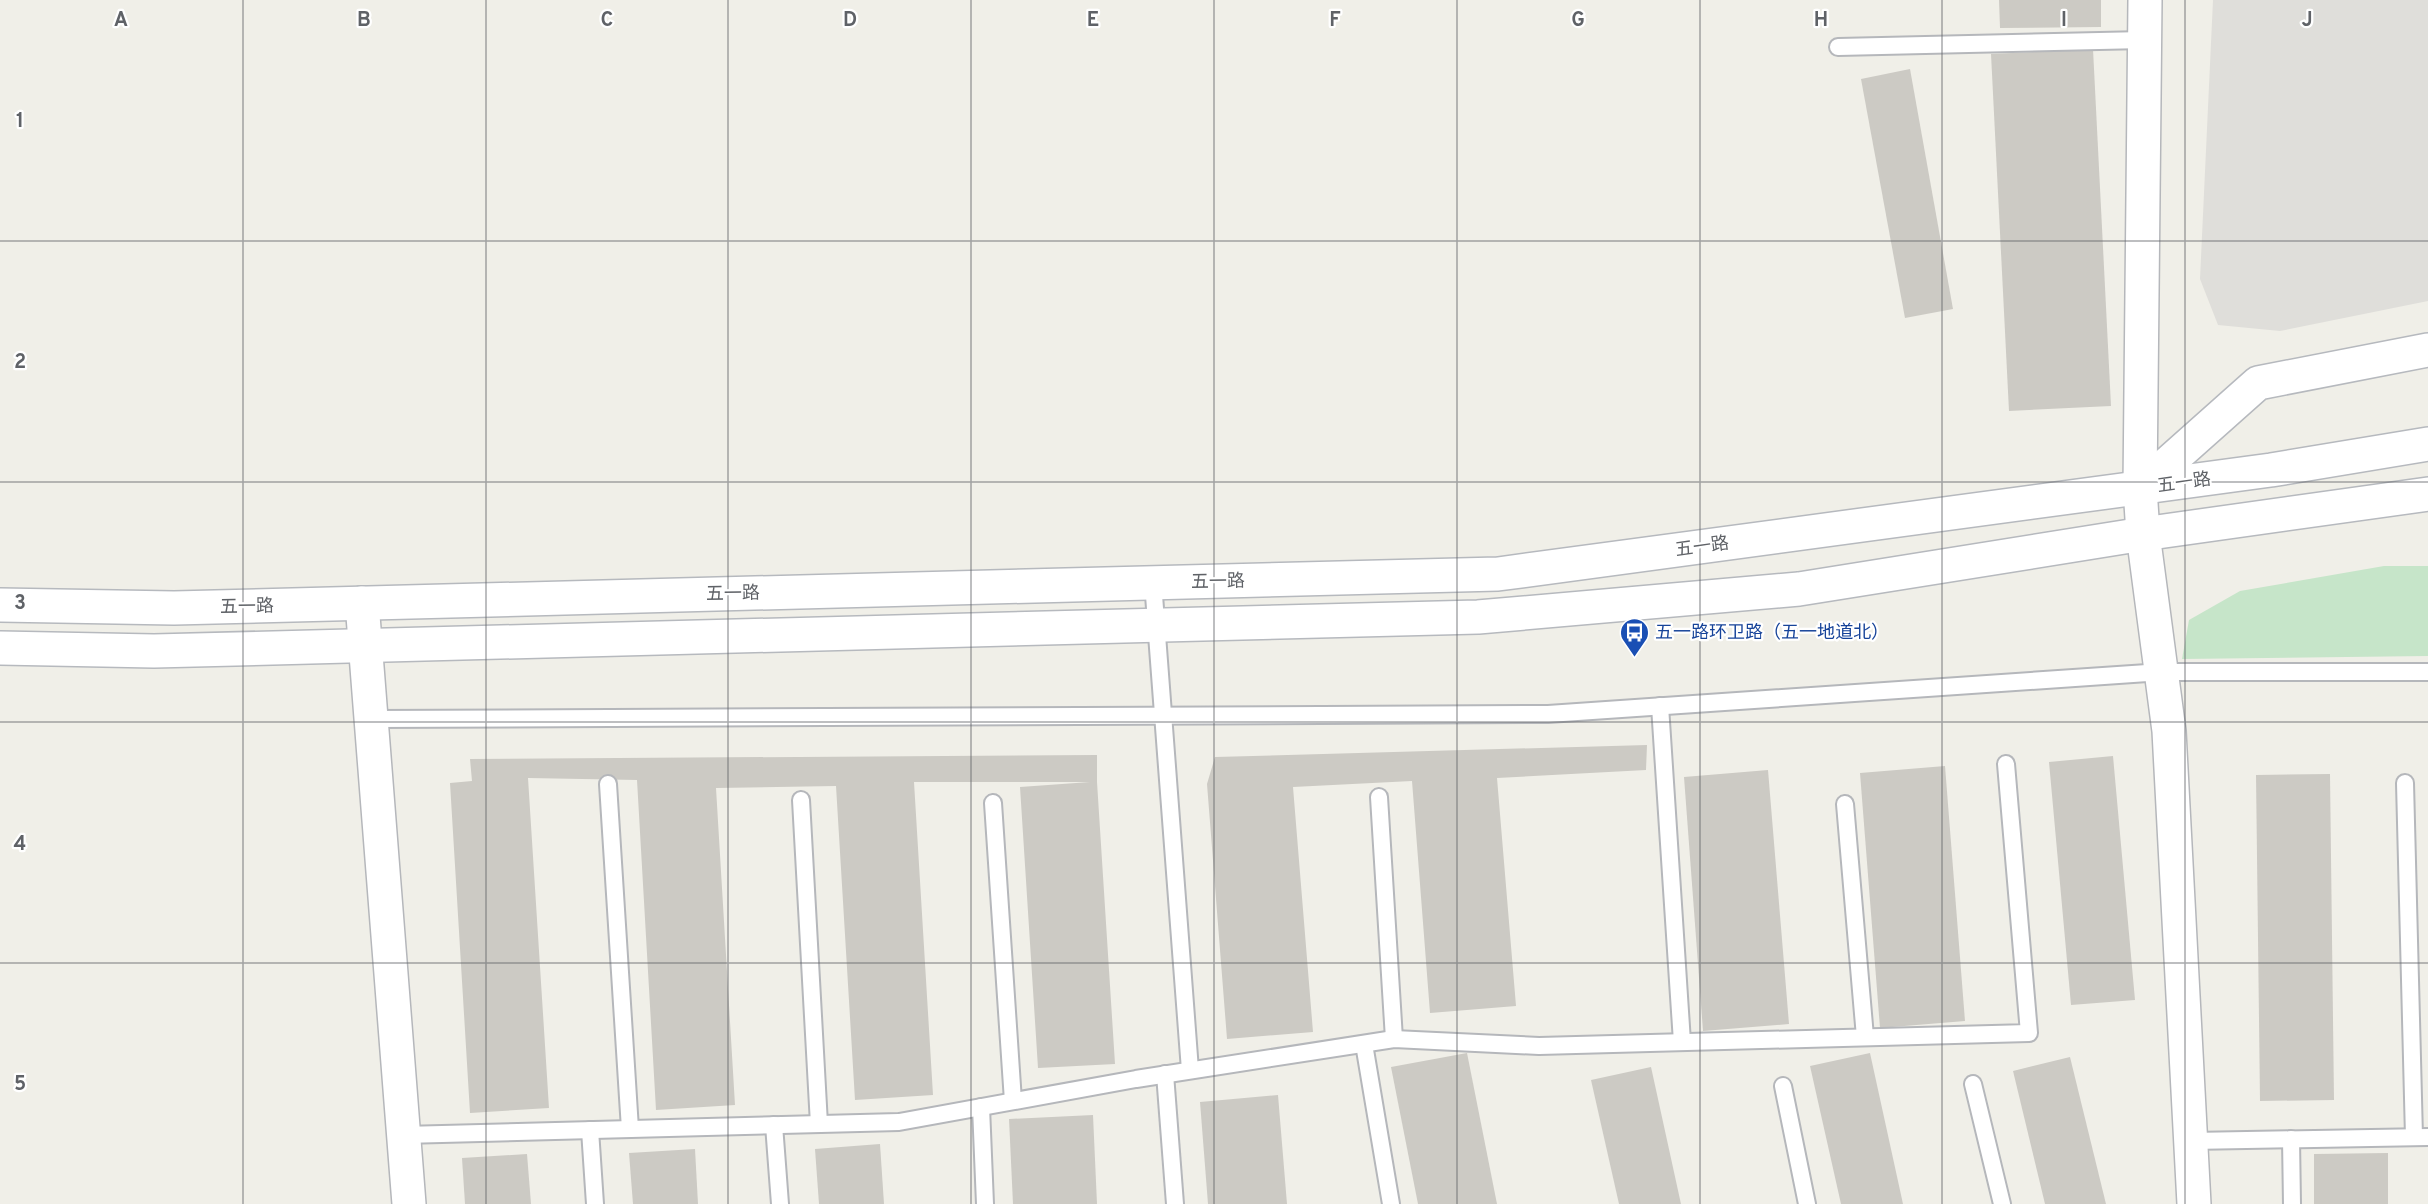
<svg xmlns="http://www.w3.org/2000/svg" width="2428" height="1204" viewBox="0 0 2428 1204" font-family="Overpass,'Noto Sans SC',sans-serif">
<style>
.industrial{fill:#dfdeda}
.green{fill:#c6e5c9}
.building{fill:#cccac4}
.lines{fill:none;stroke-linecap:round;stroke-linejoin:round}
.service-casing{stroke:#b5b7bb;stroke-width:20}
.tertiary-casing{stroke:#b5b7bb;stroke-width:36}
.secondary-casing{stroke:#b6b9be;stroke-width:36}
.service{stroke:#fff;stroke-width:16}
.tertiary{stroke:#fff;stroke-width:33}
.secondary{stroke:#fff;stroke-width:33}
.grid{fill:none;stroke:#5f6267;stroke-width:1.5;stroke-opacity:0.55}
.labels{text-anchor:middle;stroke-width:4.5;stroke-linejoin:round;paint-order:stroke}
.street-label{font-size:18px;fill:#5f6267;stroke:#fff}
.transit-label{font-size:18px;fill:#164399;stroke:#fff;text-anchor:start}
.grid-label{font-size:20px;text-anchor:middle;font-weight:bold;fill:#5f6267;stroke:#fff;stroke-width:4.5;stroke-linejoin:round;paint-order:stroke}
</style>
<rect width="100%" height="100%" fill="#f0efe8"/>
<polygon class="industrial" points="2213,0 2428,0 2428,301 2280,331 2218,325 2200,279"/>
<polygon class="green" points="2384,566 2428,566 2428,656 2182,659 2189,620 2240,591"/>
<g class="building">
<polygon points="1999,0 2101,0 2101,27 2000,28"/>
<polygon points="2093,49 2111,406 2009,411 1991,54"/>
<polygon points="1910,69 1953,309 1905,318 1861,79"/>
<polygon points="1647,745 1646,770 1497,778 1516,1006 1430,1013 1412,781 1293,787 1313,1032 1227,1039 1207,784 1215,757"/>
<polygon points="1097,755 1097,782 1115,1064 1038,1068 1020,787 1090,782 914,782 933,1095 855,1100 836,786 716,788 735,1105 656,1110 637,780 528,778 549,1108 470,1113 450,783 472,781 470,759"/>
<polygon points="2113,756 2135,1000 2071,1005 2049,762"/>
<polygon points="1945,766 1965,1021 1880,1028 1860,773"/>
<polygon points="1768,770 1789,1024 1703,1031 1684,777"/>
<polygon points="2330,774 2334,1100 2260,1101 2256,775"/>
<polygon points="1467,1053 1497,1204 1418,1204 1391,1067"/>
<polygon points="1870,1053 1903,1204 1841,1204 1810,1066"/>
<polygon points="2070,1057 2106,1204 2045,1204 2013,1071"/>
<polygon points="1651,1067 1681,1204 1619,1204 1591,1080"/>
<polygon points="1278,1095 1287,1204 1208,1204 1200,1102"/>
<polygon points="1093,1115 1097,1204 1013,1204 1009,1119"/>
<polygon points="880,1144 884,1204 819,1204 815,1149"/>
<polygon points="695,1149 698,1204 633,1204 629,1153"/>
<polygon points="2388,1153 2388,1204 2314,1204 2314,1154"/>
<polygon points="527,1154 531,1204 465,1204 462,1158"/>
</g>
<g class="lines">
<defs>
<g id="service">
<polyline points="1838,47 2144,40"/>
<polyline points="1153,582 1190,1070"/>
<polyline points="1660,706 1682,1042"/>
<polyline points="371,719 1548,714 2162,672 2428,672"/>
<polyline points="2405,783 2414,1137"/>
<polyline points="608,784 630,1129"/>
<polyline points="1379,797 1394,1039"/>
<polyline points="801,800 819,1124"/>
<polyline points="993,803 1013,1101"/>
<polyline points="1845,804 1865,1037"/>
<polyline points="1364,1044 1391,1204"/>
<polyline points="1165,1074 1175,1204"/>
<polyline points="1973,1084 2002,1204"/>
<polyline points="1783,1086 1807,1204"/>
<polyline points="981,1107 985,1204"/>
<polyline points="774,1125 780,1204"/>
<polyline points="590,1130 595,1204"/>
<polyline points="403,1135 899,1122 1136,1079 1394,1039 1539,1046 2029,1033 2006,764"/>
<polyline points="2291,1139 2292,1204"/>
<polyline points="2191,1141 2428,1137"/>
</g>
<g id="tertiary">
<polyline points="2145,0 2140,488 2143,534 2169,731 2194,1204"/>
<polyline points="362,603 409,1204"/>
</g>
<g id="secondary">
<polyline points="2140,488 2258,383 2428,350"/>
<polyline points="0,605 174,608 1498,574 2271,470 2428,444"/>
<polyline points="0,648 154,651 1478,617 1799,589 2143,534 2428,494"/>
</g>
</defs>
<use href="#service" class="service-casing"/>
<use href="#tertiary" class="tertiary-casing"/>
<use href="#secondary" class="secondary-casing"/>
<use href="#service" class="service"/>
<use href="#tertiary" class="tertiary"/>
<use href="#secondary" class="secondary"/>
</g>
<path class="grid" d="M243,0V1204M486,0V1204M728,0V1204M971,0V1204M1214,0V1204M1457,0V1204M1700,0V1204M1942,0V1204M2185,0V1204M0,241H2428M0,482H2428M0,722H2428M0,963H2428"/>
<defs>
<symbol id="bus-pin" viewBox="-11 -11 22 30"><path d="M0 17L-7.5 6A9.5 9.5 0 1 1 7.5 6Z" fill="#1a4fb4" stroke="#fff"/><path d="M-5-6H5V4H4V6H2V4H-2V6H-4V4H-5ZM-3.5-4V0h7V-4ZM-3.5 1.2v1.5H-2V1.2ZM2 1.2v1.5H3.5V1.2Z" fill="#fff"/></symbol>
</defs>
<g fill-rule="evenodd">
<use href="#bus-pin" x="1618" y="616" width="33" height="45"/>
</g>
<g class="labels">
<g class="street-label">
<text transform="translate(2184 482) rotate(-8)" y="6">五一路</text>
<text transform="translate(1702 546) rotate(-8)" y="6">五一路</text>
<text transform="translate(1218 581) rotate(-1)" y="6">五一路</text>
<text transform="translate(733 593) rotate(-1)" y="6">五一路</text>
<text transform="translate(247 606) rotate(-1)" y="6">五一路</text>
</g>
<g class="transit-label">
<text x="1655" y="638">五一路环卫路（五一地道北）</text>
</g>
</g>
<g class="grid-label">
<text x="121" y="26">A</text>
<text x="364" y="26">B</text>
<text x="607" y="26">C</text>
<text x="850" y="26">D</text>
<text x="1093" y="26">E</text>
<text x="1335" y="26">F</text>
<text x="1578" y="26">G</text>
<text x="1821" y="26">H</text>
<text x="2064" y="26">I</text>
<text x="2307" y="26">J</text>
<text x="20" y="127">1</text>
<text x="20" y="368">2</text>
<text x="20" y="609">3</text>
<text x="20" y="850">4</text>
<text x="20" y="1090">5</text>
</g>
</svg>
